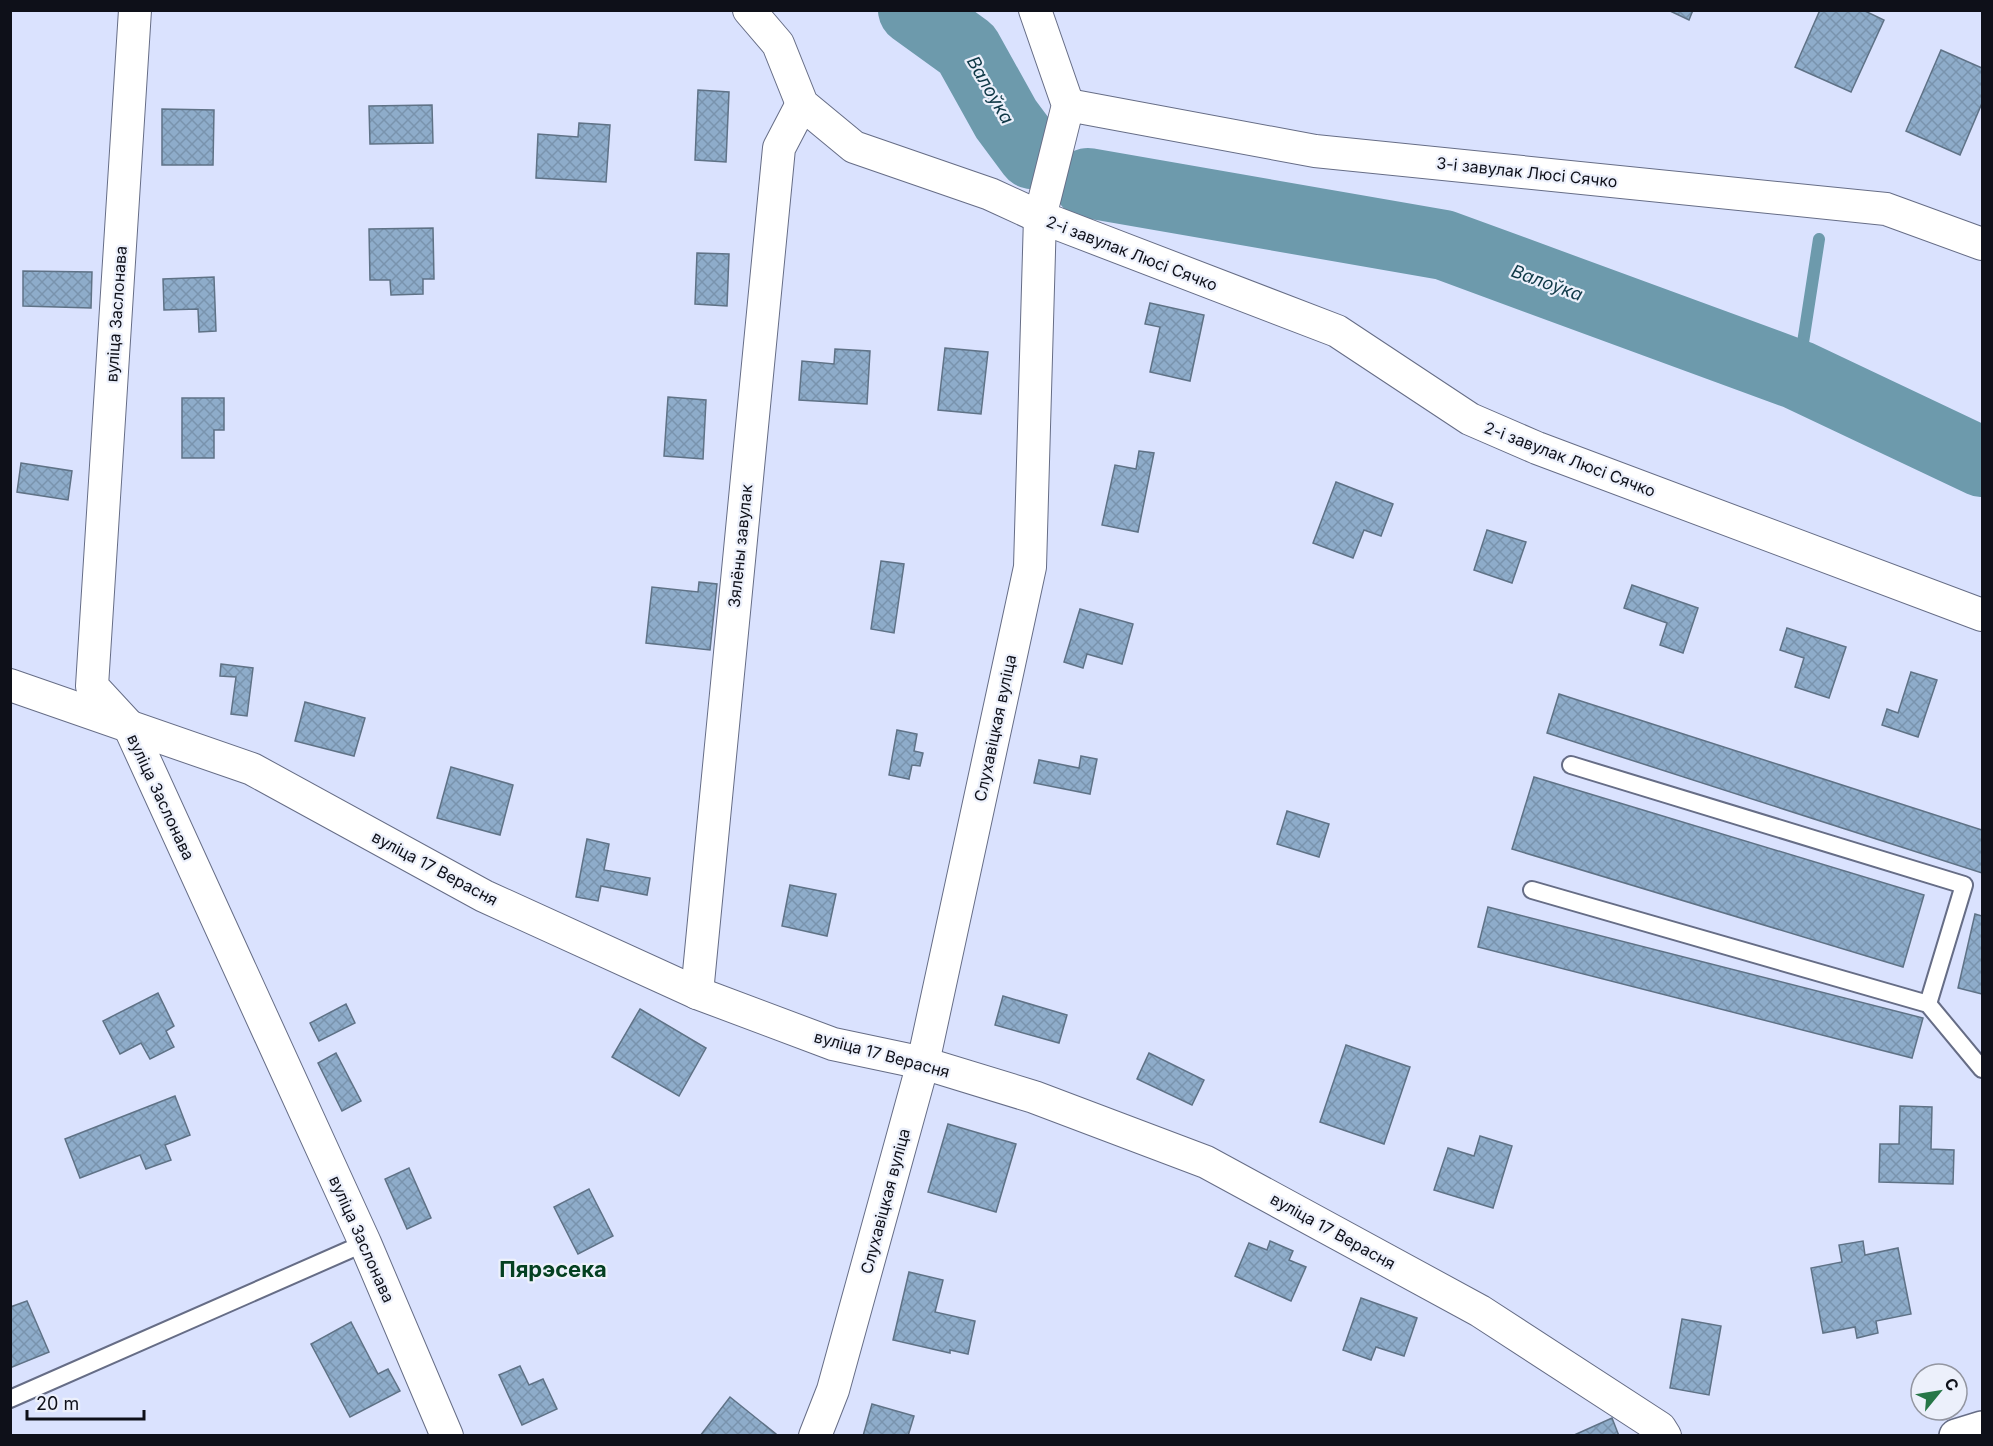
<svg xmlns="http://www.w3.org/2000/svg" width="1993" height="1446" viewBox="0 0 1993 1446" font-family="Inter,sans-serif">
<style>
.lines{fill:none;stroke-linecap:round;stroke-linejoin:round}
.stream{stroke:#6d9aac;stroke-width:12}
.river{stroke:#6d9aac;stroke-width:70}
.building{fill:url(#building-cross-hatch);stroke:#5f7286;stroke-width:1.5}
.lane-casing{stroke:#666d86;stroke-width:20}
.street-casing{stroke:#666d86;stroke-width:34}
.primary-casing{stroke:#666d86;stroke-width:36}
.lane{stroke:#fff;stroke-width:16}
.street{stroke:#fff;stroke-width:32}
.primary{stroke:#fff;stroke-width:33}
.labels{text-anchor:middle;stroke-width:4.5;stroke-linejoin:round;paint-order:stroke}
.street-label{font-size:16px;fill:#0e1019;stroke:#ecf0fb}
.water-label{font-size:18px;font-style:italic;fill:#0e3846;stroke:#ecf0fb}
.district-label{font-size:22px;font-weight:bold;fill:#044021;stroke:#ecf0fb}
</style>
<defs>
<pattern id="building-cross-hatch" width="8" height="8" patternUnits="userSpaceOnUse" patternTransform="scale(1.5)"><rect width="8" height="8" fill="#8eacca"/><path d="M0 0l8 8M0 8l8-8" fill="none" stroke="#7993ad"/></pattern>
</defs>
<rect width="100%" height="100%" fill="#dae2fe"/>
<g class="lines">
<polyline class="stream" points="1798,375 1819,239"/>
<g class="river">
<polyline points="913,10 967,49 1006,119 1032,154"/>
<polyline points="1088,183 1444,245 1798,375 1982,462"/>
</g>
</g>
<g class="building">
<polygon points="1668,10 1693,10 1689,20"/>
<polygon points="1820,10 1863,10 1884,20 1851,92 1795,67"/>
<polygon points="1941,50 1982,68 1982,103 1960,155 1906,131"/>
<polygon points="698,90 729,92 726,162 695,160"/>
<polygon points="432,105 433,143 370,144 369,106"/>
<polygon points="162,109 214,110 213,165 162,165"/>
<polygon points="579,123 610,125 606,182 536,178 538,134 578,137"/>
<polygon points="433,228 434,279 423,279 423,294 391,295 390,280 370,280 369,229"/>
<polygon points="697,253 729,254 727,306 695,304"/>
<polygon points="23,271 92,272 91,308 23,306"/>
<polygon points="214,277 216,331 199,332 198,309 164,310 163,279"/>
<polygon points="1150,303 1204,315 1190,381 1150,372 1160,327 1145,324"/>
<polygon points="945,348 988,352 981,414 938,410"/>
<polygon points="835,349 870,351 867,404 799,400 802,361 834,364"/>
<polygon points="668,397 706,400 703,459 664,456"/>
<polygon points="182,398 224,398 224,430 214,430 214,458 182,458"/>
<polygon points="1139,451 1154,453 1138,532 1102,525 1115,465 1136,469"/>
<polygon points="21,463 72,471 68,500 17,492"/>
<polygon points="1336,482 1393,504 1381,536 1364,530 1353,558 1313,543"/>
<polygon points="1487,530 1526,542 1512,583 1474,570"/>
<polygon points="881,561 904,564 894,633 871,629"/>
<polygon points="699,582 717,584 710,650 646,643 652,587 698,592"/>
<polygon points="1632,585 1698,608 1683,653 1660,645 1667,623 1624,608"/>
<polygon points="1080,609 1133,624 1122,664 1087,654 1083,668 1064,662"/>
<polygon points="1787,628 1846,647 1829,698 1795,687 1804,658 1780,650"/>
<polygon points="221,664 253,668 247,716 231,714 236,677 220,676"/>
<polygon points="1911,672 1937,680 1918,737 1882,725 1887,709 1898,713"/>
<polygon points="1559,694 1982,830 1982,873 1547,733"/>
<polygon points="305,702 365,718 354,756 295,741"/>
<polygon points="897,730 917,734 914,751 923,753 920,766 912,765 909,779 889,775"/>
<polygon points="1081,756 1097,759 1090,794 1034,783 1039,760 1079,768"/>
<polygon points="451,767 513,785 500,835 437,818"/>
<polygon points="1534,777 1924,895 1903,967 1512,849"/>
<polygon points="1287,811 1329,824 1319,857 1277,844"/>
<polygon points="587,839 609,844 604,870 650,878 647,895 601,886 598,901 576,897"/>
<polygon points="790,885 836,894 827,936 782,926"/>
<polygon points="1488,907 1923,1018 1912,1058 1478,947"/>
<polygon points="1975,914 1982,916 1982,994 1958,988"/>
<polygon points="158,993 174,1026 166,1031 174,1047 150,1059 141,1043 120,1054 103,1021"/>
<polygon points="1003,996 1067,1015 1059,1043 995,1025"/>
<polygon points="346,1004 355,1023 319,1041 310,1023"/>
<polygon points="640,1009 706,1048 679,1096 612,1057"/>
<polygon points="1346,1045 1410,1067 1384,1144 1320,1122"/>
<polygon points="336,1053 361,1101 342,1111 318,1063"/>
<polygon points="1149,1053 1204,1080 1192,1105 1137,1079"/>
<polygon points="175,1096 190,1135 165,1145 171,1160 146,1169 140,1155 80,1178 65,1139"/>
<polygon points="1900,1106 1932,1107 1931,1149 1954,1150 1953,1184 1879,1182 1880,1144 1899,1144"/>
<polygon points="948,1124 1016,1144 996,1212 928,1192"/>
<polygon points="1480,1136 1512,1146 1493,1208 1434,1190 1448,1148 1474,1156"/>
<polygon points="409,1168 431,1218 407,1229 385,1179"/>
<polygon points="589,1189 613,1236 578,1254 554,1207"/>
<polygon points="1270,1241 1293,1251 1289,1260 1306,1267 1291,1301 1235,1276 1249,1243 1267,1250"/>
<polygon points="1863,1241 1865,1255 1898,1248 1911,1314 1876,1321 1878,1333 1857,1338 1855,1327 1823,1333 1811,1268 1842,1262 1839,1245"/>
<polygon points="909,1272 943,1280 935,1312 975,1321 968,1354 950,1350 950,1353 893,1340"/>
<polygon points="1361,1298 1417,1318 1404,1356 1376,1347 1371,1360 1343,1350"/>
<polygon points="27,1301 49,1352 10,1368 10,1307"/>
<polygon points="1682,1319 1721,1326 1709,1395 1670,1388"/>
<polygon points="351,1322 378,1374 388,1369 400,1391 350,1417 311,1344"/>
<polygon points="520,1366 529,1385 543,1379 557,1409 522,1425 499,1375"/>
<polygon points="730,1397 776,1434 775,1436 700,1436"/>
<polygon points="872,1404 914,1416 908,1436 863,1436"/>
<polygon points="1612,1418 1619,1436 1572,1436"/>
</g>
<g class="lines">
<defs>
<g id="lane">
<polyline points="1571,765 1964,885 1928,1004"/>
<polyline points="1532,890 1928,1004 1982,1069"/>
<polyline points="10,1399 365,1243"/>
</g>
<g id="street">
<polyline points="135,10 92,686 129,726 365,1243 447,1436"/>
<polyline points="749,10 778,44 802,104 854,147 990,194 1040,217 1337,331 1470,419 1537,448 1982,615"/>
<polyline points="1068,105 1315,151 1886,209 1982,244"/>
<polyline points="10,685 252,769 484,896 697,993 833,1044 923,1063 1034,1097 1206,1162 1480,1311 1660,1428 1665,1436"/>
<polyline points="697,993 779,148 802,104"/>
<polyline points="815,1436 833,1390 923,1063 1030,567 1040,217 1068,105 1035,10"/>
</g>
<polyline id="primary" points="1956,1436 1982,1428"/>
</defs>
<use href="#lane" class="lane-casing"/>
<use href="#street" class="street-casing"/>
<use href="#primary" class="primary-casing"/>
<use href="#lane" class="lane"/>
<use href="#street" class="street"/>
<use href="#primary" class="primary"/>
</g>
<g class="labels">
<g class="street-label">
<text transform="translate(1527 172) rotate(6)" y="6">3-і завулак Люсі Сячко</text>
<text transform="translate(1132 253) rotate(21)" y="6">2-і завулак Люсі Сячко</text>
<text transform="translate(116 314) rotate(-86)" y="6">вуліца Заслонава</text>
<text transform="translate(1570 459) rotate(21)" y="6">2-і завулак Люсі Сячко</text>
<text transform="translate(740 546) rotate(-84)" y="6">Зялёны завулак</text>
<text transform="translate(995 728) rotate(-78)" y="6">Слухавіцкая вуліца</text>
<text transform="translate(161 797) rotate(65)" y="6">вуліца Заслонава</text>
<text transform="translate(435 868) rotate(28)" y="6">вуліца 17 Верасня</text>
<text transform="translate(882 1054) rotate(15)" y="6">вуліца 17 Верасня</text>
<text transform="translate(885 1201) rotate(-75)" y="6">Слухавіцкая вуліца</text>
<text transform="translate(1333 1231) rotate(29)" y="6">вуліца 17 Верасня</text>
<text transform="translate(362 1239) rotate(66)" y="6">вуліца Заслонава</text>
</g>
<g class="water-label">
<text transform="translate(990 90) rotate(60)" y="6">Валоўка</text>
<text transform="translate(1547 283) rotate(20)" y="6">Валоўка</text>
</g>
<g class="district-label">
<text x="553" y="1277">Пярэсека</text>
</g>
</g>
<rect width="1993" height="1446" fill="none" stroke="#0e1019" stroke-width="24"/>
<g transform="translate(1939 1392) rotate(60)"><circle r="28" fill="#ecf0fb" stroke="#9396a1" stroke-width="1.5"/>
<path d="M0-4.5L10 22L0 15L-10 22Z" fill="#267647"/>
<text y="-9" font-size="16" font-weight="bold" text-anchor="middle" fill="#0e1019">С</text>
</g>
<path d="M27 1410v9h117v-9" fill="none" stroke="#0e1019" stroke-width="3"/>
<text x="36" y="1410" font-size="18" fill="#0e1019" stroke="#ecf0fb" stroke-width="4.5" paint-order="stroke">20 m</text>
</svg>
